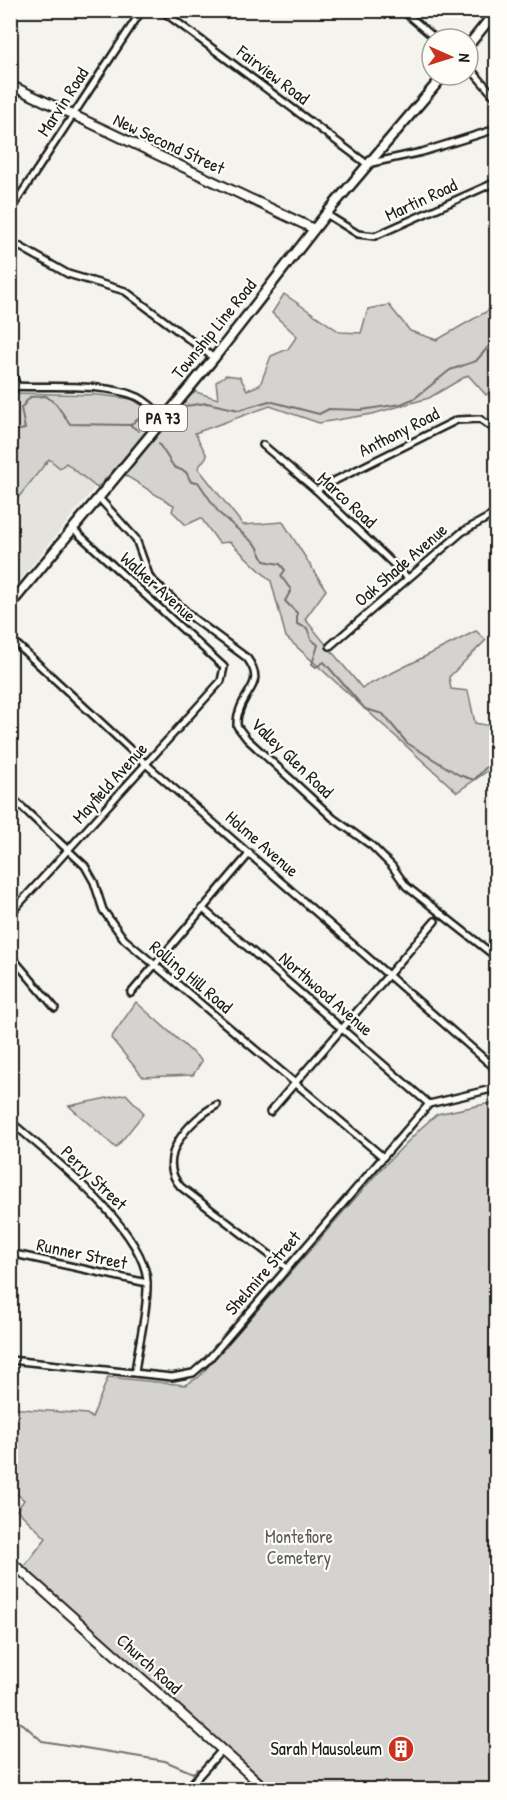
<svg xmlns="http://www.w3.org/2000/svg" width="507" height="1800" viewBox="0 0 507 1800" font-family="'Patrick Hand',sans-serif">
<style>
.built{fill:#e4e3de}
.green{fill:#d4d3cf;stroke:#787876;stroke-width:1.5}
.lines{fill:none;stroke-linecap:round;stroke-linejoin:round}
.stream{stroke:#72716f;stroke-width:2}
.street-casing{stroke:#1c1c1c;stroke-width:10}
.secondary-casing{stroke:#1c1c1c;stroke-width:12}
.primary-casing{stroke:#1c1c1c;stroke-width:13}
.street{stroke:#fdfcf7;stroke-width:5}
.secondary{stroke:#fdfcf7;stroke-width:8}
.primary{stroke:#fdfcf7;stroke-width:8}
.labels{text-anchor:middle;stroke-width:4.5;stroke-linejoin:round;paint-order:stroke}
.shield{fill:#fdfcf7;stroke:#605f5e;stroke-width:1.5}
.shield-label{font-size:16px;font-weight:bold;fill:#1c1c1c}
.street-label{font-size:18px;fill:#1c1c1c;stroke:#fdfcf7}
.park-label{font-size:18px;fill:#5c5c5b;stroke:#fdfcf7}
.poi-label{font-size:18px;fill:#1c1c1c;stroke:#fdfcf7;text-anchor:end}
</style>
<rect width="100%" height="100%" fill="#f4f3ee"/>
<filter id="ink" filterUnits="userSpaceOnUse"><feTurbulence type="fractalNoise" baseFrequency=".0167" numOctaves="2"/><feDisplacementMap in="SourceGraphic" scale="12" xChannelSelector="R" yChannelSelector="G"/><feConvolveMatrix kernelMatrix="1 2 1 2 8 2 1 2 1" color-interpolation-filters="sRGB"/></filter>
<g filter="url(#ink)">
<polygon class="built" points="60,454 107,472 11,591 11,459"/>
<g class="green">
<path d="M284,294L340,332L361,333L368,309L389,305L410,331L437,340L496,306V387L486,395L468,375L429,398L372,414L319,423L270,406L195,433L207,456L198,468L243,525L283,522L326,590L305,619L362,688L476,631L486,640L449,677L451,689L468,691L475,723L496,727V765L457,792L286,637L271,581L230,542L219,543L201,518L186,525L172,511L174,505C153,495 136,479 114,470L97,488L66,463L60,468L49,459L14,503L11,493V393L99,395L132,399L155,414L196,392L218,399L216,382L226,375L240,377L247,390L260,385L271,356L288,349L297,336L272,313Z"/>
<polygon points="136,1002 202,1061 193,1075 143,1077 111,1038"/>
<polygon points="126,1094 144,1113 116,1148 69,1106"/>
<polygon points="496,1102 496,1789 274,1789 23,1568 46,1538 17,1510 24,1500 11,1489 10,1408 87,1414 92,1418 108,1377 185,1385 199,1377 379,1171 421,1128 437,1114"/>
</g>
<g class="lines">
<g class="stream">
<polyline points="185,406 207,403 239,410 269,401 319,414 329,409 361,410 401,404 415,398 450,370 476,361 496,338"/>
<polyline points="130,425 139,431"/>
<polyline points="10,432 25,429 21,408 30,397 46,396 56,404 70,424 130,425 148,412"/>
<polyline points="159,444 174,467 186,472 191,482 198,482 219,513 257,546 264,561 280,564 285,570 281,576 291,590 285,601 297,613 297,624 307,628 311,639 318,645 312,664 316,667 324,662 365,709 383,714 407,743 459,775 474,780 496,757"/>
<polyline points="10,1718 23,1724 42,1741 165,1761 193,1773 198,1769"/>
</g>
<defs>
<g id="street">
<polyline points="161,10 367,164 422,152 496,129"/>
<polyline points="402,10 436,39"/>
<polyline points="468,66 496,98"/>
<polyline points="10,211 142,10"/>
<polyline points="326,214 358,234 375,236 496,182"/>
<polyline points="10,241 68,274 125,291 214,358"/>
<polyline points="10,365 17,387"/>
<path d="M10,386C48,388 103,382 138,397C148,402 156,410 163,418"/>
<polyline points="263,445 316,490 408,578"/>
<polyline points="316,490 457,420 480,419 496,430"/>
<path d="M99,498L136,539L150,578L193,618L247,658C266,684 245,689 239,712C237,716 237,722 237,726L247,739L333,818L372,846L392,866L406,886L496,957"/>
<polyline points="10,638 147,765 496,1069"/>
<polyline points="330,646 462,532 496,513"/>
<polyline points="10,796 85,866 94,882 103,910 124,939 383,1157"/>
<polyline points="202,908 429,1104"/>
<polyline points="10,914 221,681 224,667 73,529"/>
<polyline points="10,955 55,1008"/>
<polyline points="131,993 250,853"/>
<path d="M217,1105C190,1119 154,1158 181,1187L287,1268"/>
<polyline points="270,1112 435,921"/>
<path d="M10,1121C49,1155 145,1229 147,1282C148,1312 138,1344 135,1373"/>
<polyline points="10,1253 147,1283"/>
<polyline points="10,1360 172,1377 193,1373 208,1360 429,1104 496,1088"/>
<polyline points="186,1790 222,1750"/>
</g>
<g id="secondary">
<polyline points="10,85 314,229"/>
<polyline points="10,1561 267,1790"/>
</g>
<g id="primary">
<polyline points="468,46 496,11"/>
<polyline points="10,605 214,358 326,214 444,75"/>
</g>
</defs>
<use href="#street" class="street-casing"/>
<use href="#secondary" class="secondary-casing"/>
<use href="#primary" class="primary-casing"/>
<use href="#street" class="street"/>
<use href="#secondary" class="secondary"/>
<use href="#primary" class="primary"/>
</g>
</g>
<defs>
<symbol id="building-disc" viewBox="-11 -11 22 22"><circle r="9.5" fill="#c8321e" stroke="#fdfcf7"/><path d="M-4-6H4V6H1V3H-1V6H-4ZM-2.5-4.3h1.7v1.8h-1.7ZM.8-4.3h1.7v1.8H.8ZM-2.5-1h1.7V.8h-1.7ZM.8-1h1.7V.8H.8Z" fill="#fff"/></symbol>
</defs>
<g fill-rule="evenodd">
<use href="#building-disc" x="386" y="1734" width="30" height="30"/>
</g>
<g class="labels">
<rect class="shield" x="139" y="405" width="48" height="26" rx="4.5"/>
<g class="shield-label">
<text x="163" y="424">PA 73</text>
</g>
<g class="street-label">
<text transform="translate(273 75) rotate(37)" y="6">Fairview Road</text>
<text transform="translate(63 102) rotate(-57)" y="6">Marvin Road</text>
<text transform="translate(169 144) rotate(25)" y="6">New Second Street</text>
<text transform="translate(421 200) rotate(-25)" y="6">Martin Road</text>
<text transform="translate(214 329) rotate(-51)" y="6">Township Line Road</text>
<text transform="translate(399 432) rotate(-27)" y="6">Anthony Road</text>
<text transform="translate(347 500) rotate(43)" y="6">Marco Road</text>
<text transform="translate(401 565) rotate(-41)" y="6">Oak Shade Avenue</text>
<text transform="translate(158 587) rotate(42)" y="6">Walker Avenue</text>
<text transform="translate(292 758) rotate(44)" y="6">Valley Glen Road</text>
<text transform="translate(110 783) rotate(-48)" y="6">Mayfield Avenue</text>
<text transform="translate(262 844) rotate(41)" y="6">Holme Avenue</text>
<text transform="translate(191 977) rotate(40)" y="6">Rolling Hill Road</text>
<text transform="translate(326 994) rotate(41)" y="6">Northwood Avenue</text>
<text transform="translate(94 1178) rotate(44)" y="6">Perry Street</text>
<text transform="translate(82 1254) rotate(12)" y="6">Runner Street</text>
<text transform="translate(263 1273) rotate(-49)" y="6">Shelmire Street</text>
<text transform="translate(149 1664) rotate(42)" y="6">Church Road</text>
</g>
<g class="park-label">
<text x="299" y="1543">Montefiore<tspan x="299" dy="21">Cemetery</tspan></text>
</g>
<g class="poi-label">
<text x="382" y="1755">Sarah Mausoleum</text>
</g>
</g>
<rect width="507" height="1800" fill="none" stroke="#fdfcf7" stroke-width="36"/>
<rect x="18" y="18" width="471" height="1764" fill="none" stroke="#1c1c1c" stroke-width="2" filter="url(#ink)"/>
<g transform="translate(450 57) rotate(93)"><circle r="28" fill="#fdfcf7" stroke="#a3a29f" stroke-width="1.5"/>
<path d="M0-4.5L10 22L0 15L-10 22Z" fill="#c8321e"/>
<text y="-9" font-size="16" font-weight="bold" text-anchor="middle" fill="#1c1c1c">N</text>
</g>
</svg>
